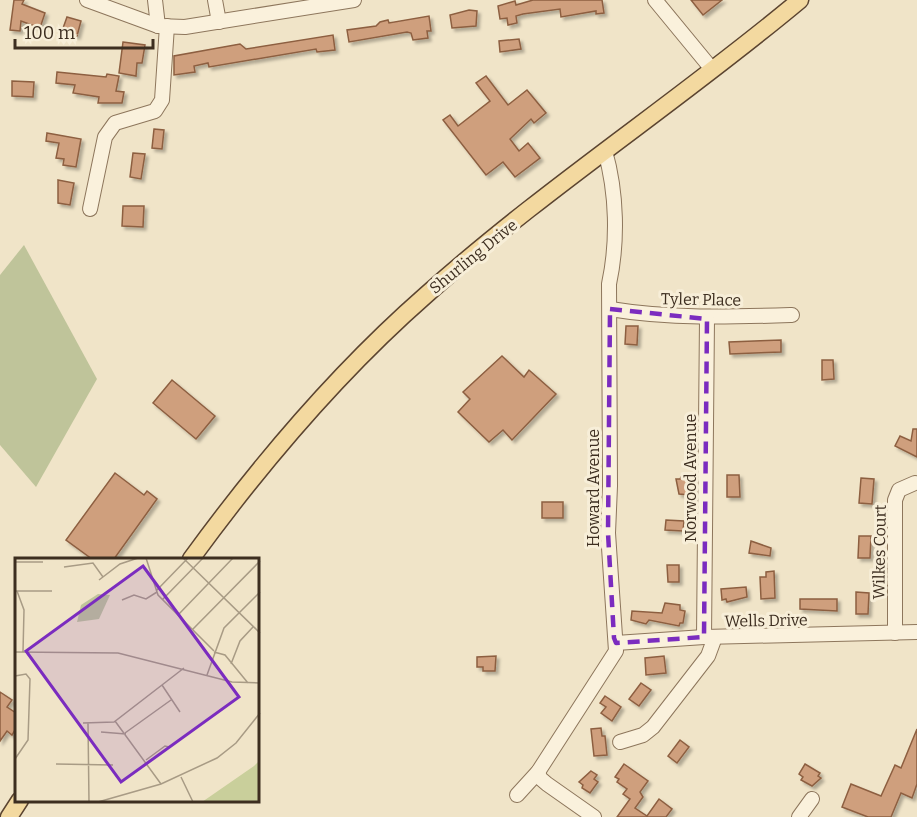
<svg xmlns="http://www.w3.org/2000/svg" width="917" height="817" viewBox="0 0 917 817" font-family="Bitter,serif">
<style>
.cemetery{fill:#bfc49a}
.building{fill:#cf9f7d;stroke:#8d5f41;stroke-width:1.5;filter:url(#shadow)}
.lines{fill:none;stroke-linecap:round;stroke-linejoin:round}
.minor-casing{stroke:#8d765c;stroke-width:16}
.major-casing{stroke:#5b4430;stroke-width:19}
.minor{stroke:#faf1dc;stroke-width:14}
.major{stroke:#f3d9a0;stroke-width:16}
.marked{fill:none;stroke:#7b2cbf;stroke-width:4.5;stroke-dasharray:12 8;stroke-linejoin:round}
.labels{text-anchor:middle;stroke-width:6;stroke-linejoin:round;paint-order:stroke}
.street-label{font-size:16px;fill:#3d2e20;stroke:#f7eed8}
.inset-road{fill:none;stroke:#a89b85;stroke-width:1.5}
.view{fill:#7b2cbf;fill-opacity:0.15;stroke:#7b2cbf;stroke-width:3}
.inset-edge{fill:none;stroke:#3d2e20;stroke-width:3}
</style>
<defs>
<filter id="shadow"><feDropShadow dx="3" dy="3" stdDeviation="1.5" flood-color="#0004"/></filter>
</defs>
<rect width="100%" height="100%" fill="#f0e4c8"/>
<polygon class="cemetery" points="24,245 97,379 36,487 0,445 0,275"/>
<g class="building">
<polygon points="14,0 24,0 22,4 45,13 40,28 21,21 20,31 10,30"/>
<polygon points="533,0 602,0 604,13 596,14 596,11 561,17 560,9 523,14 516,16 517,23 508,25 507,18 500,19 498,6 515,1 516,5"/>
<polygon points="691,0 722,0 703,15"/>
<polygon points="469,10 477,11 476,26 452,28 450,15"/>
<polygon points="429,16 431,31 427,31 428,38 413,40 411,33 407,32 349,42 347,30 376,26 380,22 388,20 389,23"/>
<polygon points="67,17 81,21 77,36 62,31"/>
<polygon points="333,35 335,50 317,52 316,49 209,67 208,63 194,66 195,72 174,75 174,56 240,44 246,49"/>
<polygon points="519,39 521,49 500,52 499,41"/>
<polygon points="123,42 145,45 142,63 137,63 136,76 119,73"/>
<polygon points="57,72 106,77 107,74 119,76 116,91 124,92 122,103 98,103 99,97 73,93 75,85 56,83"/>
<polygon points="486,76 508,105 527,90 546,113 534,123 531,119 510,139 519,151 528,143 540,158 515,177 503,162 486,175 443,120 450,115 458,126 490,101 476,83"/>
<polygon points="12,81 34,82 33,97 12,96"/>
<polygon points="154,129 164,130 162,149 152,148"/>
<polygon points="47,133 81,139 76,167 63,165 64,159 56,158 59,143 46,141"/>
<polygon points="133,153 145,154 141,179 130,177"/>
<polygon points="58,180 74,183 70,205 58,203"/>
<polygon points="123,206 144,206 143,227 122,226"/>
<polygon points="626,326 638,326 637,345 625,344"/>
<polygon points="781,340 781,352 730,354 729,342"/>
<polygon points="502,356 524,377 529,370 556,394 512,440 503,430 489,442 458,412 470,399 463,392"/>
<polygon points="822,360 833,360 834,379 822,380"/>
<polygon points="172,380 215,416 196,439 153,403"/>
<polygon points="913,429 917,429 917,457 895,446 900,436 911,441"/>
<polygon points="115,473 144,495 147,491 157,499 114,559 92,559 66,540"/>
<polygon points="727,475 739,475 740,497 727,497"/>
<polygon points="681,477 691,477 690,495 679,494 676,479 680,479"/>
<polygon points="861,478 874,479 872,504 859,503"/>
<rect x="542" y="502" width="21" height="16"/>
<polygon points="666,520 684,521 683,531 665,530"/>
<polygon points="859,536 871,536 870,558 858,558"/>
<polygon points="751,541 771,548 770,556 749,553"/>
<polygon points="667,565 679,565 679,582 668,582"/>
<polygon points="774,571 775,598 761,599 760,577 766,577 766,572"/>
<polygon points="746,587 747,597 727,602 726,599 722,600 721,589"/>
<polygon points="856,592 869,593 868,614 856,614"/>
<polygon points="800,599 837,599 837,611 800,609"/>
<polygon points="665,603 680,605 680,610 685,611 683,623 680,623 679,626 649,620 646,624 631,620 632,611 662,613"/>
<polygon points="496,656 495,671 483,671 483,667 477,667 477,657"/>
<polygon points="664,656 666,673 646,675 645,658"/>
<polygon points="641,683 651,690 639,706 629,699"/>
<polygon points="0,692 12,700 7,707 16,713 16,728 12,735 7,731 0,741"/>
<polygon points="605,696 621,707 612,721 601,713 606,707 600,703"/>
<polygon points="601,728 602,736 605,736 607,755 594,756 591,729"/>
<polygon points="917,729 917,784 912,798 901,793 891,817 868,817 842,807 851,784 881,796 895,765 901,768"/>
<polygon points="680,740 689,747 677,763 668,756"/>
<polygon points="624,764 648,781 640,792 643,797 635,808 647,816 659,799 672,809 666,817 617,817 630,799 623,794 627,789 617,782 619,779 615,777"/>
<polygon points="805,764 820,773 818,776 821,778 812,786 801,780 803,777 799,774"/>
<polygon points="591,771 597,775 594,779 598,782 590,793 582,788 583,785 579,782"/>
</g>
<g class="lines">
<defs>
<g id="minor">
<polyline points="87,0 158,26 185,27 354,0"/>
<polyline points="155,0 158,26"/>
<polyline points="215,0 219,22"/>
<polyline points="655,0 711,68"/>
<polyline points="90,209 105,137 115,123 155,111 162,100 167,26"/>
<path d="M610,309C671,319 730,317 792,315"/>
<polyline points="895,633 895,500 899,490 915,483"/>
<polyline points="704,637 707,319"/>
<polyline points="616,643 704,637 917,632"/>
<polyline points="620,742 643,735 653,727 708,656 715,637"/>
<polyline points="538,772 540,778 547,784 594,817"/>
<path d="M517,795L538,772L616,651L608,533L610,486L609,284C618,242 617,193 605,151"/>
<polyline points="799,817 812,799"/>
</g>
<g id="major">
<path d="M191,559C261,463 337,373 426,295C544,189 678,102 800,0"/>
<polyline points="9,817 20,800"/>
</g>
</defs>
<use href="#minor" class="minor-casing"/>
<use href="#major" class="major-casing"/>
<use href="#minor" class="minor"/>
<use href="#major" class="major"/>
</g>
<path class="marked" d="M610,309L707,319L704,637L616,643L614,638L608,533Z"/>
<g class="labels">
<g class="street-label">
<text transform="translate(473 256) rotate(-39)" y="6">Shurling Drive</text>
<text transform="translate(701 299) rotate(1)" y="6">Tyler Place</text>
<text transform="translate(690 478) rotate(-90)" y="6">Norwood Avenue</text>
<text transform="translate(593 488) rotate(-90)" y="6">Howard Avenue</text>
<text transform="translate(879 552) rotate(-89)" y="6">Wilkes Court</text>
<text transform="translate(766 620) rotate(-1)" y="6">Wells Drive</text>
</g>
</g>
<g transform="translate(15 558)">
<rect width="244" height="244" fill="#f0e4c8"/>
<path d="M244,203V244H187L239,208Z" fill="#c9cf9b"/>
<path d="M83,36L95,37L84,61L62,64L66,47Z" fill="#bfc49a"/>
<path class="inset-road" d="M131,0L143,37L199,93M168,0L245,75M0,4H28M49,9L78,5L88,19M84,22L105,6L123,0M0,33H37M2,33L9,52L8,94M141,33L173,0M148,41L188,0M107,42L119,37L131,41L142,34M163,57L218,0M178,71L245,3M0,94L103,95L217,124L245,125M199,94L210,97L233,125M216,106L225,83L238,69M192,117L209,70L245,34M0,118L11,116L15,121L13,182L0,201M147,127L165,154M100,163L146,226M68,165L99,164L169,110M73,165L74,244M86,174L111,176M110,175L156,142M131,202L150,188L154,189M41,206L98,207M166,219L178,244M83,244L146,226L202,200L221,185L245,155"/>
<path class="view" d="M128,8L224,139L106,224L11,93Z"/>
<rect width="244" height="244" class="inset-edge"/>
</g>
<path d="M15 39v9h138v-9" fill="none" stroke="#3d2e20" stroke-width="3"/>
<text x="24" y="39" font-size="18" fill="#3d2e20" stroke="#f7eed8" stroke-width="4.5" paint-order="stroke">100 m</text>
</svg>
